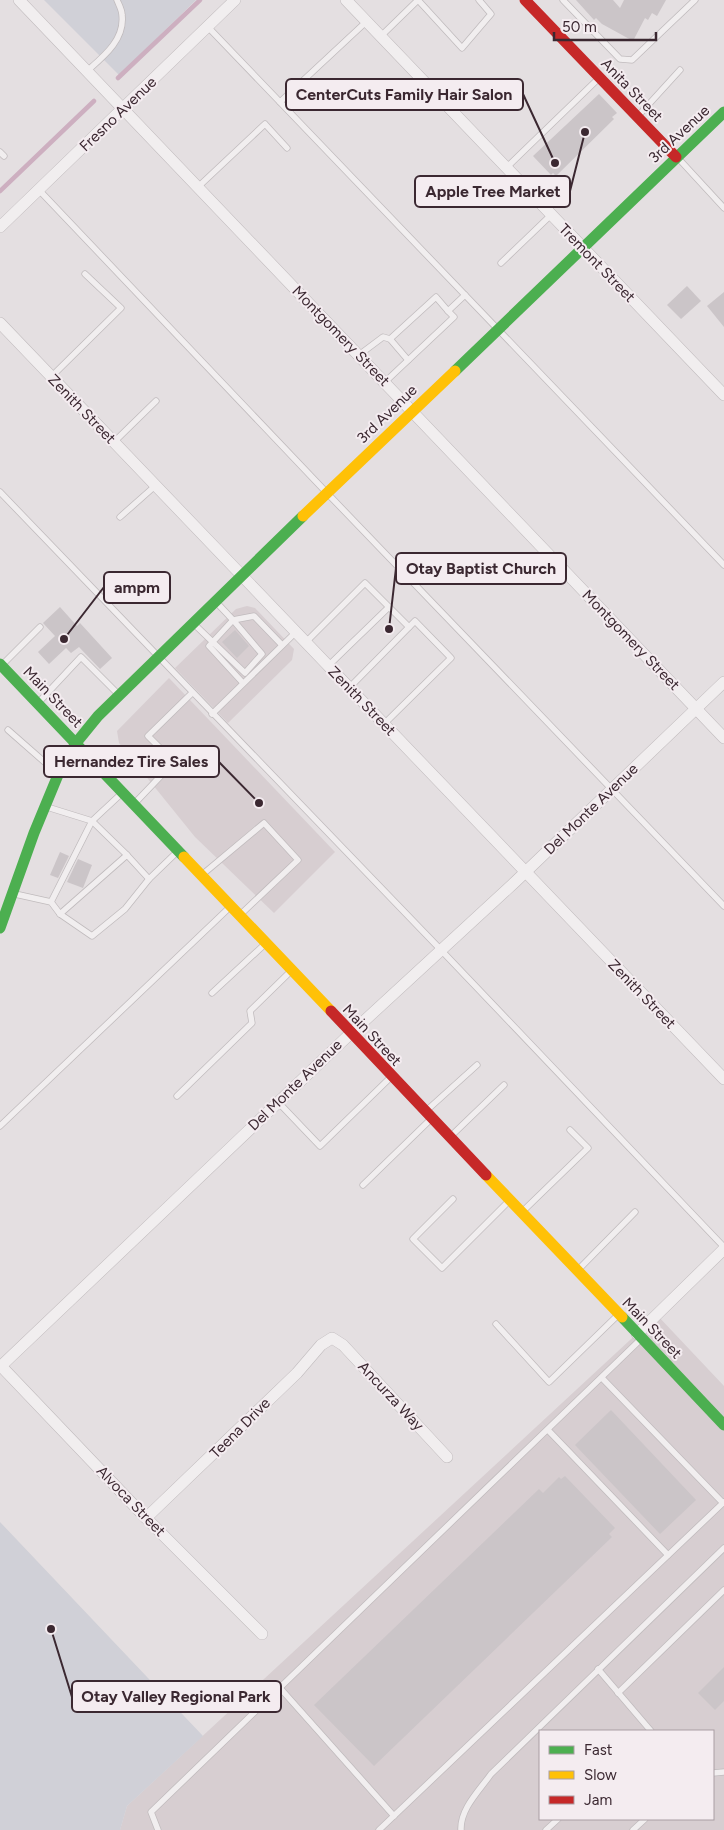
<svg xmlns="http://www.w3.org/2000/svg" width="724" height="1830" viewBox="0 0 724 1830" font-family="Figtree,sans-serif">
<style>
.built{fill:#d7ced1;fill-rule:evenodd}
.green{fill:#d0d0d7}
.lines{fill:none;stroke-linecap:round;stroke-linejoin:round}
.stream{stroke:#cdafc0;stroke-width:4.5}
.building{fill:#cbc5c8}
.lane-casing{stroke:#c0bbbd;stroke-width:7}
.street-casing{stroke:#c0bbbd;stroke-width:12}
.lane{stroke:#f1eeef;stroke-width:5.5}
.street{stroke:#f1eeef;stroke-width:11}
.fast{stroke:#4caf50;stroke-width:11}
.slow{stroke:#ffc107;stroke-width:11}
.jam{stroke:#c62828;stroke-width:11}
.labels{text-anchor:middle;stroke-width:4;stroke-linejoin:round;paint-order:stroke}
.street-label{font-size:15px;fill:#3b2831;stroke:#f4ecf0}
.leader{fill:none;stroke:#3b2831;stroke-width:2}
.callout-dot{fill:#3b2831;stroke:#f4ecf0;stroke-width:2}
.callout{fill:#f4ecf0;stroke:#3b2831;stroke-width:2}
.callout-label{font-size:16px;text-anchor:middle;font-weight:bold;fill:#3b2831}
</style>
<rect width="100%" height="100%" fill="#e4dfe1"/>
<g class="built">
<polygon points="247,606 255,608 294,649 292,660 228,723 175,668 236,609"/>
<polygon points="169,678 335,852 274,913 195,837 119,743 117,731"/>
<path d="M657,1315L724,1386V1830H120L127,1806ZM540,1731H713V1819H540Z"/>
</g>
<g class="green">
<polygon points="44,0 196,0 119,75"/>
<polygon points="0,1522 203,1736 127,1806 120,1830 0,1830"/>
</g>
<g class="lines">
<g class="stream">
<polyline points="118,78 200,0"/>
<polyline points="0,191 94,101"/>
</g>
</g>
<g class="building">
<polygon points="576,0 613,0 620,8 624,0 666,0 657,16 652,13 648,20 645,18 633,41 602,24 596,18 594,20"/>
<polygon points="599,94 617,113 612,117 614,119 556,176 553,173 551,175 533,156"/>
<polygon points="687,286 701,301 681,319 667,305"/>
<polygon points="724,292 724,327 707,306"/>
<polygon points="60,607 77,626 80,623 112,658 100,669 79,647 71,653 66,648 49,664 38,652 55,636 43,623"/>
<polygon points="235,630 249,646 237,658 222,642"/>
<polygon points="60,852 69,856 58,878 50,875"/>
<polygon points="78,859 92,865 83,888 67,882"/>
<polygon points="611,1410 696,1500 660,1534 575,1445"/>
<polygon points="565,1476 615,1528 609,1534 612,1537 374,1766 314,1705 539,1489 543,1493 559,1477 561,1479"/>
<polygon points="724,1667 724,1701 715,1710 698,1693"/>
</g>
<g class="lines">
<defs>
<g id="lane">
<polyline points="418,0 462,48 491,14 479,0"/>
<polyline points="563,0 620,59 632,60 695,0"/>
<polyline points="207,26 724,565"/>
<polyline points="381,36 418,0"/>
<path d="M87,71C103,57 125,40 122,15C122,10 119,5 117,0"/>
<polyline points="280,102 367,21"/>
<polyline points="639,115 680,70"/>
<polyline points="0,152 4,156"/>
<polyline points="678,158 724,208"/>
<polyline points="506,168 598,79"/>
<polyline points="198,187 265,124 287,148"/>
<polyline points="39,190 327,493 724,906"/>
<polyline points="501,263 551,215"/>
<polyline points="359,355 383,337 390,339"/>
<polyline points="408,360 390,339 436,297 448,311"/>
<polyline points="51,377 121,308 85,274"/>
<polyline points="385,382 454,317 448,311 465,295"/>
<polyline points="114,442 156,401"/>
<polyline points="0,492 441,950 724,1247"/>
<polyline points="120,517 155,486"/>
<polyline points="217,603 233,620 254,616 282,645"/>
<polyline points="389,607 409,627"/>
<polyline points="195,625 245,673 262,654 233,620 209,646 243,683"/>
<polyline points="306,642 365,583 389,607 328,666"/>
<polyline points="3,664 40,627"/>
<polyline points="349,688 415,621 451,658 384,724"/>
<polyline points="39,702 81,657 118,694"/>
<polyline points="212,714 296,632"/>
<polyline points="8,730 57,773"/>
<polyline points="134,804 174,762 148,736 192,693"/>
<polyline points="47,807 92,821 127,855"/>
<polyline points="203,874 264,823 298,860 241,914"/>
<polyline points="15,894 51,902 60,914 127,855 149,879 177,852"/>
<polyline points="51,902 92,821 121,794"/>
<polyline points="60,914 92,936 125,909 149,879"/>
<polyline points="212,993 265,944"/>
<polyline points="177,1096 252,1023 250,1011 291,971"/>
<polyline points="278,1102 320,1146 391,1077"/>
<polyline points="426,1111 477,1065"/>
<polyline points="0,1126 230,907"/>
<polyline points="451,1136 504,1085"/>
<polyline points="363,1185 431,1119"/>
<polyline points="453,1199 413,1239 442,1268 509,1201"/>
<polyline points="523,1211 588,1148 570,1130"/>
<polyline points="578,1270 635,1212"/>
<polyline points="496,1324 549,1382 618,1315"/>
<polyline points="602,1378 723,1503"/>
<polyline points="548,1430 668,1555"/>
<polyline points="598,1669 651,1731"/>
<polyline points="280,1688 394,1816"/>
<polyline points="618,1693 724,1590"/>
<polyline points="713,1773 724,1772"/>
<polyline points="158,1830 151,1812 640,1340"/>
<polyline points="379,1830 724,1502"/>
<path d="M461,1830C460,1809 479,1791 491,1774L724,1548"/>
<polyline points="546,1830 558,1819"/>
<polyline points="633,1830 645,1819"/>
</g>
<g id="street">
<polyline points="19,0 724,738"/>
<polyline points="346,0 724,395"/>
<polyline points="0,227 235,0"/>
<polyline points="0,323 724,1079"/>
<polyline points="637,1334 724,1249"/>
<polyline points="1,1366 146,1518 262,1634"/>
<polyline points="0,1367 350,1034 515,882 724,682"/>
<polyline points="146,1518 297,1373 321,1345 332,1338 343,1345 447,1457"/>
</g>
</defs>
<use href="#lane" class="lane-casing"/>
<use href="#street" class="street-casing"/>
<use href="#lane" class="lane"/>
<use href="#street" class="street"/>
<g class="fast">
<polyline points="455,371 724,112"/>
<polyline points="0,664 184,857"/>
<polyline points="0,928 34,833 58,775 76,743 98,716 303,516"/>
<polyline points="622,1317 724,1425"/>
</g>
<g class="slow">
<polyline points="303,516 455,371"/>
<polyline points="184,857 331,1011"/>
<polyline points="486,1175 622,1317"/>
</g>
<g class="jam">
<polyline points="525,0 676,157"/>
<polyline points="331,1011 486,1175"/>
</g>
</g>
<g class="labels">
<g class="street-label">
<text transform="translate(632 90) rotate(46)" y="5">Anita Street</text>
<text transform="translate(118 114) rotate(-44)" y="5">Fresno Avenue</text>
<text transform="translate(679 134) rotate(-43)" y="5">3rd Avenue</text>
<text transform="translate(597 263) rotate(46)" y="5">Tremont Street</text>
<text transform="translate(341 336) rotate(46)" y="5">Montgomery Street</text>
<text transform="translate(82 409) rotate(46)" y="5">Zenith Street</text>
<text transform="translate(387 414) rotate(-44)" y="5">3rd Avenue</text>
<text transform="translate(631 640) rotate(46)" y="5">Montgomery Street</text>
<text transform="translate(53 697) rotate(46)" y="5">Main Street</text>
<text transform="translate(362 701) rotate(46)" y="5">Zenith Street</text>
<text transform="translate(591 809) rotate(-44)" y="5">Del Monte Avenue</text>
<text transform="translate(642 994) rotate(46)" y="5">Zenith Street</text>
<text transform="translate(372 1035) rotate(47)" y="5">Main Street</text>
<text transform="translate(295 1085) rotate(-44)" y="5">Del Monte Avenue</text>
<text transform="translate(652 1328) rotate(46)" y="5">Main Street</text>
<text transform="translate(391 1396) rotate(47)" y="5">Ancurza Way</text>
<text transform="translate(240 1428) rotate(-45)" y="5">Teena Drive</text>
<text transform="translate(131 1501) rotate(46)" y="5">Alvoca Street</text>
</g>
</g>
<path class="leader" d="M555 163L523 94M585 132L570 191M389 629L396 568M64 639L104 587M259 803L219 762M51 1629L72 1697"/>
<g class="callout-dot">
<circle cx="555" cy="163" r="5"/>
<circle cx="585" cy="132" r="5"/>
<circle cx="389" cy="629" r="5"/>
<circle cx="64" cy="639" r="5"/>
<circle cx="259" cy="803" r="5"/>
<circle cx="51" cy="1629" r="5"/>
</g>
<g class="callout">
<rect x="286" y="79" width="237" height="31" rx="5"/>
<rect x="415" y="176" width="155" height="31" rx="5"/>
<rect x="396" y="553" width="170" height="31" rx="5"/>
<rect x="104" y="572" width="66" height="31" rx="5"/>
<rect x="44" y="746" width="175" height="31" rx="5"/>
<rect x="72" y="1681" width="209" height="31" rx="5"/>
</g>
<g class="callout-label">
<text x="404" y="100">CenterCuts Family Hair Salon</text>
<text x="493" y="197">Apple Tree Market</text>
<text x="481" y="574">Otay Baptist Church</text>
<text x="137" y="593">ampm</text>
<text x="131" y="767">Hernandez Tire Sales</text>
<text x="176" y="1702">Otay Valley Regional Park</text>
</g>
<rect x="539" y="1730" width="175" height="90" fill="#f4ecf0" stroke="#aa9ea4"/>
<rect x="549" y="1746" width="25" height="8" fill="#4caf50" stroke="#aa9ea4"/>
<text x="584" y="1755" font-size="15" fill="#3b2831">Fast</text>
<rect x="549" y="1771" width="25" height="8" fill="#ffc107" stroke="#aa9ea4"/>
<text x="584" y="1780" font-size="15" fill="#3b2831">Slow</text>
<rect x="549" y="1796" width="25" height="8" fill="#c62828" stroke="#aa9ea4"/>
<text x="584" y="1805" font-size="15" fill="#3b2831">Jam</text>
<path d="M554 32v8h102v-8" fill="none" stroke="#3b2831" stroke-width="2.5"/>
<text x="562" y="32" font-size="15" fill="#3b2831" stroke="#f4ecf0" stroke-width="4" paint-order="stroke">50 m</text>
</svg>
